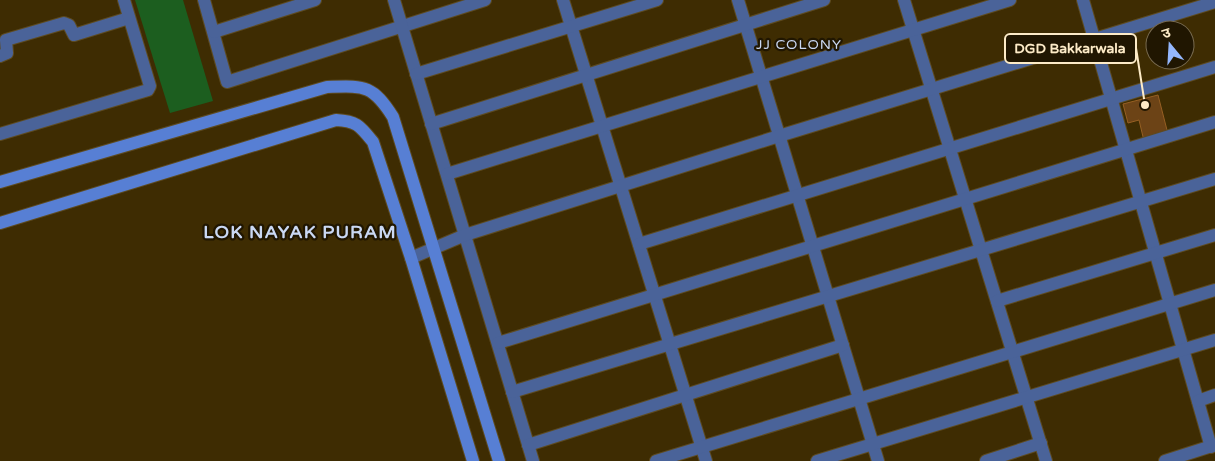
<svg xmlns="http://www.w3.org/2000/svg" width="1215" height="461" viewBox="0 0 1215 461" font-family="'Varela Round','Noto Sans Devanagari',sans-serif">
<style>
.green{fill:#1c5e1f}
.building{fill:#6c4316;stroke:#965f23}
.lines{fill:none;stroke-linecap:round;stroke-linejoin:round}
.street-casing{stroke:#5d4b22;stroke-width:14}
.secondary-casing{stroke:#5d4b22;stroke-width:14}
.street{stroke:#4a6399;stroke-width:12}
.secondary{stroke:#577fd4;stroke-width:12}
.labels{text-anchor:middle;stroke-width:4.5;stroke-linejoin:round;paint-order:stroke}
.neighbourhood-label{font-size:14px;letter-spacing:1px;fill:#cad8f3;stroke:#201601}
.district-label{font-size:18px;font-weight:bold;letter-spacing:1px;fill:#cad8f3;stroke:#201601}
.leader{fill:none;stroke:#fdebc7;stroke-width:2}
.callout-dot{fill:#fdebc7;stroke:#201601;stroke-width:2}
.callout{fill:#201601;stroke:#fdebc7;stroke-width:2}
.callout-label{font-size:14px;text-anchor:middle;font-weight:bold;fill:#fdebc7}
</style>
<rect width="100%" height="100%" fill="#3e2c02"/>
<polygon class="green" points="135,0 183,0 213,101 170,113"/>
<polygon class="building" points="1158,95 1168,134 1144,141 1139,120 1128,123 1123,104"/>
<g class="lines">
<defs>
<g id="street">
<polyline points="204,0 227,82 485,0"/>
<polyline points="394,0 533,461"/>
<polyline points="563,0 706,461"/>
<polyline points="738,0 878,461"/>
<polyline points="904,0 1046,461"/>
<polyline points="1083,0 1211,447"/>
<polyline points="214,32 315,0"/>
<polyline points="0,56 7,53 6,40 64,23 69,25 74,35 129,18"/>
<polyline points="416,74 657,0"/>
<polyline points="431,124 824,0"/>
<polyline points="0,134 148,90 150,86 124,0"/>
<polyline points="447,174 1010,0"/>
<polyline points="639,244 1215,67"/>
<polyline points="411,258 465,235 779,136 1215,2"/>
<polyline points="997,301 1215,235"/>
<polyline points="498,343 1215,122"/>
<polyline points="512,392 1215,179"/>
<polyline points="1198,401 1215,395"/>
<polyline points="528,445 843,345"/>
<polyline points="656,461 1215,290"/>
<polyline points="817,461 1215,340"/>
<polyline points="986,461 1041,443"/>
<polyline points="1165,461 1215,445"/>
</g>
<g id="secondary">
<path d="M0,182L327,87C364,86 372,84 393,117L499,461"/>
<path d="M0,223L336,120C357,121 360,126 373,142L411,258L473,461"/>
</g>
</defs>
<use href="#street" class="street-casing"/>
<use href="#secondary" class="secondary-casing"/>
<use href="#street" class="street"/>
<use href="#secondary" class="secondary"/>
</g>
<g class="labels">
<g class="neighbourhood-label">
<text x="799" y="49">JJ COLONY</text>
</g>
<g class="district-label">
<text x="300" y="238">LOK NAYAK PURAM</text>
</g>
</g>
<path class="leader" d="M1145 105L1136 48"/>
<circle class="callout-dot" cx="1145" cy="105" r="5"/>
<rect class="callout" x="1005" y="34" width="131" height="29" rx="5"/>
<g class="callout-label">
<text x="1070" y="53">DGD Bakkarwala</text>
</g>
<g transform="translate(1170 45) rotate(342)"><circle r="24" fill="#201601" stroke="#786b50"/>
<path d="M0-4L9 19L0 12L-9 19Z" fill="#94b7fd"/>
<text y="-8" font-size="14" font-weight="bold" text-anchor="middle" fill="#fdebc7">उ</text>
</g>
</svg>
